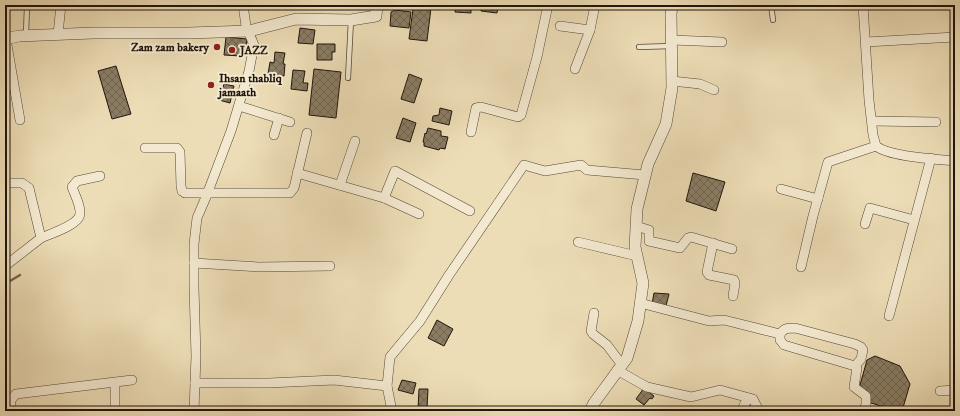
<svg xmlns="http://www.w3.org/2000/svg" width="960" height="416" viewBox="0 0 960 416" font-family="'IM FELL DW Pica',serif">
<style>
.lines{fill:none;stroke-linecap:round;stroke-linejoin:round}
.stream{stroke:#71644f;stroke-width:2.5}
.building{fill:url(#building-cross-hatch);stroke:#1f150b}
.service-casing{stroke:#524736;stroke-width:6}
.minor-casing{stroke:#524736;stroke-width:10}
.tertiary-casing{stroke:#524736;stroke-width:12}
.service{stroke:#f3e9d0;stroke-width:4.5}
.minor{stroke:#f3e9d0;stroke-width:9}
.tertiary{stroke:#f3e9d0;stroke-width:11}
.poi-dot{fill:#8f2418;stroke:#f3e9d0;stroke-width:1.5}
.labels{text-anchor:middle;stroke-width:4;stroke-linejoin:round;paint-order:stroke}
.poi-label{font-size:12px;font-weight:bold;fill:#1f150b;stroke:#f3e9d0;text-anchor:start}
</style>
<defs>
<pattern id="building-cross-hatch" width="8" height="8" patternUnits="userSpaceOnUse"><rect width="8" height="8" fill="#8a7d64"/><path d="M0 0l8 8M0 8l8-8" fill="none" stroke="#706551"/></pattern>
</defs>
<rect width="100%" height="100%" fill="#edddb6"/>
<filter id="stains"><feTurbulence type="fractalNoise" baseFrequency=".005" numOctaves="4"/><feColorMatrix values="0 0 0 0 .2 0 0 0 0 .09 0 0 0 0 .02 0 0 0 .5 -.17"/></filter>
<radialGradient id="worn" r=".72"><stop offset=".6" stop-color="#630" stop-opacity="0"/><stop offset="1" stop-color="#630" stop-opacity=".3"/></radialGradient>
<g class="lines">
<polyline class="stream" points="5,284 20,275"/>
</g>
<g class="building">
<rect x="282" y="5" width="14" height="2"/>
<polygon points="383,5 403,5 402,9 382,8"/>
<polygon points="435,5 444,5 443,7 435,7"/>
<polygon points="456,5 471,5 471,13 455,12"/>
<polygon points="481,5 498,5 497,13 481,11"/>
<polygon points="431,8 427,41 409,39 413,9"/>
<polygon points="395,10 411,12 409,28 390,26 391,12"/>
<polygon points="300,28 315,30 313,44 298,43"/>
<polygon points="226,37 247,39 246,48 241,48 241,56 224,55"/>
<polygon points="317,44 335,44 335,52 332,52 332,60 317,60"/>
<polygon points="275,52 285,53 283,64 285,64 284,76 268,74 270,62 274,63"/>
<polygon points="116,66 131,114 112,119 98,71"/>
<polygon points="314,69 341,72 336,118 309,115"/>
<polygon points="293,70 305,71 303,83 308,83 307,91 291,89"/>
<polygon points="409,74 422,79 414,103 401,99"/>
<polygon points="224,84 234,86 230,103 219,100"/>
<polygon points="440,108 452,111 449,125 432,121 433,116 439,115"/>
<polygon points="403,118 416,123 410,142 396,138"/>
<polygon points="428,128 441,131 441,136 448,137 445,149 440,148 439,150 424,146 424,142 423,142 425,133 426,134"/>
<polygon points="693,173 725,182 716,211 686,201"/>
<polygon points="654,293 669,294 666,306 652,304"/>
<polygon points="437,320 453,329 444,346 428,338"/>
<polygon points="875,356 900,366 910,384 902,411 897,411 871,403 860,385 867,360"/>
<polygon points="402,380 416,383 413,394 398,390"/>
<polygon points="644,388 654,396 652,399 650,398 644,405 636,399"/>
<polygon points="419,389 428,389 427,408 418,409"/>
</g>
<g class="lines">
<defs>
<g id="service">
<polyline points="771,5 773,20"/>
<polyline points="26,35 27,5"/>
<polyline points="639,47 672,46"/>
<polyline points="348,78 351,20"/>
</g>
<g id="minor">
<path d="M863,5L869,100L873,135L876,146C890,157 936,159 955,161"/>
<polyline points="560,26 590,30"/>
<polyline points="58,34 61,5"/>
<polyline points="6,39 20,120"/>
<polyline points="672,40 722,42"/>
<polyline points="866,42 955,37"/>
<polyline points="575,69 590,30 595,5"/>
<polyline points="672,81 700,84 714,90"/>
<polyline points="239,106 290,122"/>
<polyline points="872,121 936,122"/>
<polyline points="471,132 476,108 481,107 518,117 521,115 537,57 548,5"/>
<polyline points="274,135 279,118"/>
<polyline points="145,148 177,148 180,152 181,186 182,191 185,193 290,193 294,188 307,133"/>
<polyline points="297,173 384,198 419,214"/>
<polyline points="5,183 22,183 29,188 41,238 5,266"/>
<polyline points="340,185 355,141"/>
<polyline points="781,189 818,199"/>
<polyline points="384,198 395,171 470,211"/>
<polyline points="865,224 870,208 914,220"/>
<polyline points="636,226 649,230 649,241 680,248 688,238 691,237 732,249"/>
<path d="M41,238C50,234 79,225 80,214C81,206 75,195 72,187L77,181L100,176"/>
<polyline points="578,242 637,256"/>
<polyline points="713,243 707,272 709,275 734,280 735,283 733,296"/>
<polyline points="194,263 259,267 330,266"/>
<polyline points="801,267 813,216 828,162 876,146"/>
<polyline points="640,303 709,321 724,320 780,334 780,340 784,345 855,366 857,368 854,387 866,396 866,404 864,411"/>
<polyline points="594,313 591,331 593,334 607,345 622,365"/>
<polyline points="889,316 931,158"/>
<path d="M780,334C784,328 788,328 795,328L855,344L861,347L863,350L861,359L855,366"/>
<polyline points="617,370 647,387 691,397 720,390 753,399 759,411"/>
<polyline points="115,383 115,411"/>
<polyline points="195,383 269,383 334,380 387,386 392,411"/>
<polyline points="387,386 390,357 420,321 449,275 524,165 545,171 581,165 587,170 645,175"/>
<polyline points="940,391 955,390"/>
<polyline points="12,411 10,401 16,394 132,380"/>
<polyline points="194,411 196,356 194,288 194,244 197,218 206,197 231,131 249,71 254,45 246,26 243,5"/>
<polyline points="741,411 748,398"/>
</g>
<g id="tertiary">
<polyline points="5,39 19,36 93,33 189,33 249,31 296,19 351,20 376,16 377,5"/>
<polyline points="590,411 594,403 627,358 638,321 643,283 635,247 637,209 648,164 666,124 672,88 671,14 672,5"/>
</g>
</defs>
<use href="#service" class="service-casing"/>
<use href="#minor" class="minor-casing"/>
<use href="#tertiary" class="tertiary-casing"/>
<use href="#service" class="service"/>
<use href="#minor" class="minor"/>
<use href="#tertiary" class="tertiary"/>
</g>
<g class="poi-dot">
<circle cx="217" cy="47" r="4"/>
<circle cx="232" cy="50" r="4"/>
<circle cx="211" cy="85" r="4"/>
</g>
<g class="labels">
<g class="poi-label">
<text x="209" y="51" text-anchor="end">Zam zam bakery</text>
<text x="240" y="54">JAZZ</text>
<text x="219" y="82">Ihsan thabliq<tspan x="219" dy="14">jamaath</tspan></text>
</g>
</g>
<rect width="960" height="416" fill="none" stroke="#edddb6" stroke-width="20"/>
<rect x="6" y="6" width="948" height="404" fill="none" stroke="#1f150b" stroke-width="2"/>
<rect x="10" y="10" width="940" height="396" fill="none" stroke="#1f150b"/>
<rect width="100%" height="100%" filter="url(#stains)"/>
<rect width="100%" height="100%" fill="url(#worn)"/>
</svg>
